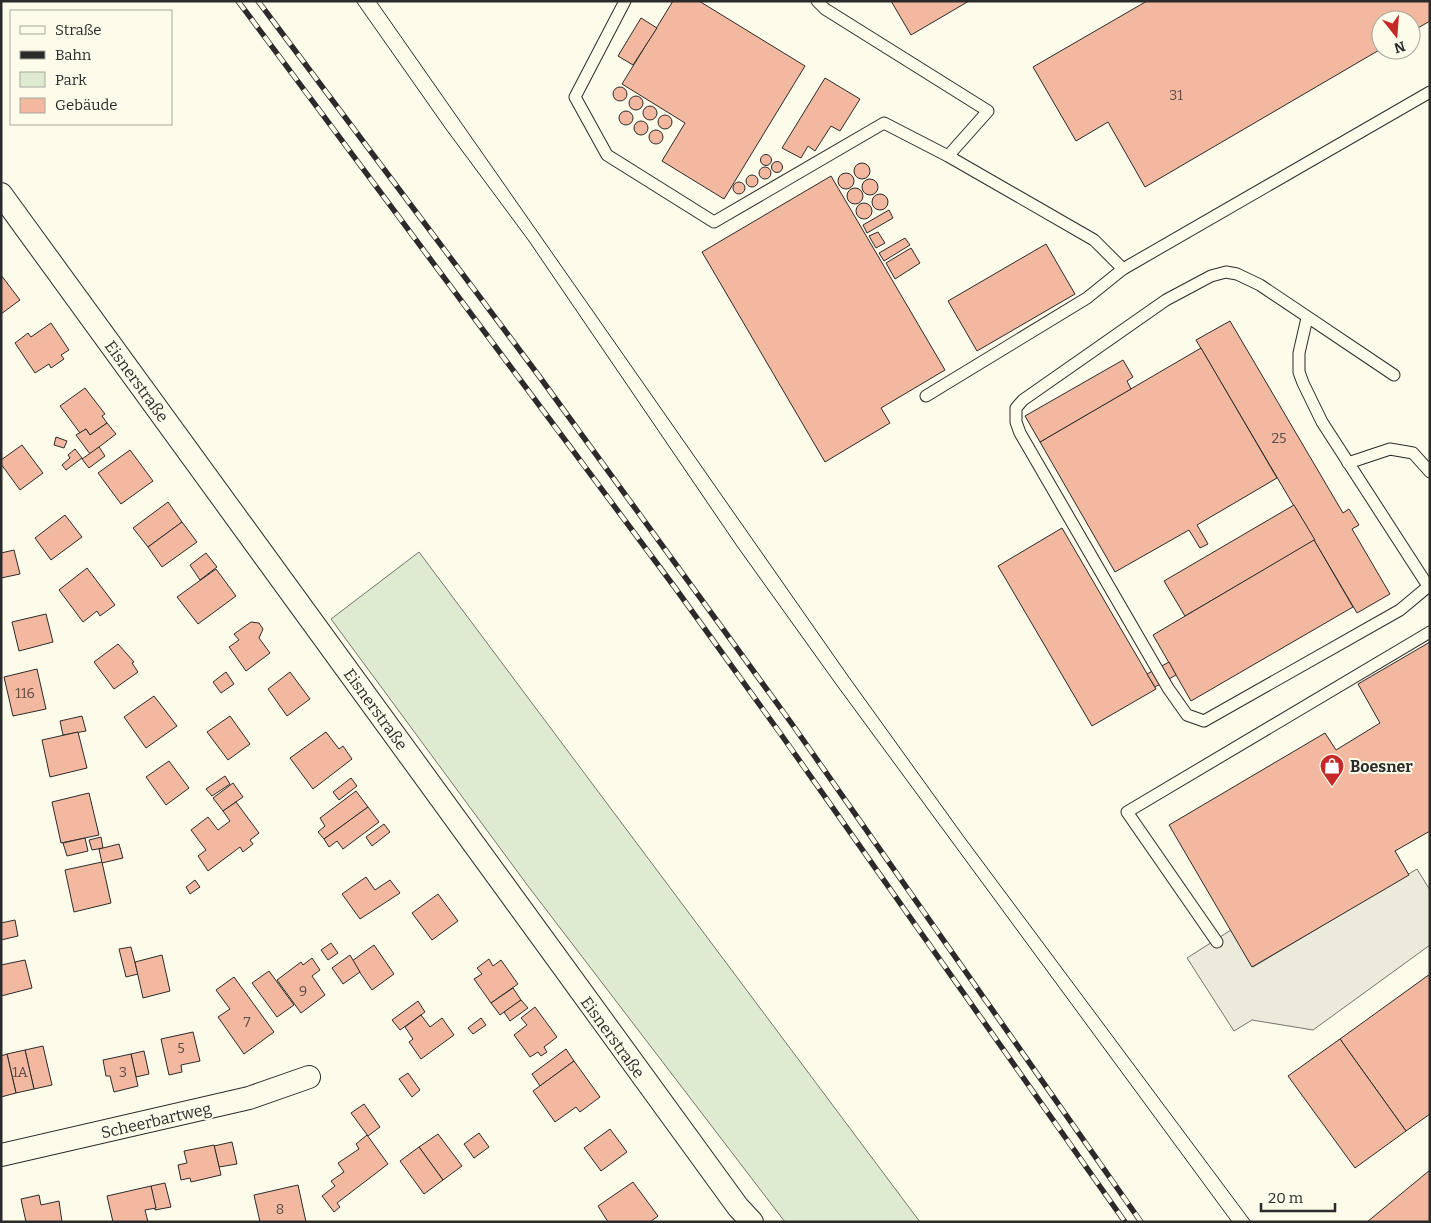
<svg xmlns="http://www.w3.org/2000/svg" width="1431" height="1223" viewBox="0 0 1431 1223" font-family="Bitter,serif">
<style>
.green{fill:#deebd1;stroke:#74746e}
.parking{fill:#eceadb;stroke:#74746e}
.building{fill:#f2b8a0;stroke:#2b2b2b}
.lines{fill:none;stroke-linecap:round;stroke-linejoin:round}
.service-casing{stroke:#2b2b2b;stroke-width:13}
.minor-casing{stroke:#2b2b2b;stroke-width:24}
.service{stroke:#fdfbea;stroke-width:11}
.minor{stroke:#fdfbea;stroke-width:22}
.tram{stroke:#2b2b2b;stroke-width:1}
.rail-casing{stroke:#2b2b2b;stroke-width:5.5}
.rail{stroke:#fdfbea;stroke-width:4;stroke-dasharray:11;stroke-linecap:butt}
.labels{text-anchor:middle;stroke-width:4;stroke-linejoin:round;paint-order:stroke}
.number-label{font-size:14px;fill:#5d4e48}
.street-label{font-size:16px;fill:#2b2b2b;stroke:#fdfbea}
.poi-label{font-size:16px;font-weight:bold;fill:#2b2b2b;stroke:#fdfbea;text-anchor:start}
</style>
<rect width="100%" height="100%" fill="#fdfbea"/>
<polygon class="green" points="419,552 920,1222 785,1222 528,886 331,619"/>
<polygon class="parking" points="1417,869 1430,890 1430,945 1313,1030 1252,1020 1234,1031 1187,958 1231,930 1253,967"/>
<g class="building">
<polygon points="673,1 699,1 805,66 724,199 662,161 685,123 622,84"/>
<polygon points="891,1 969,1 911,35"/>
<polygon points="1147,1 1430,1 1430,21 1411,32 1411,20 1381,20 1381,49 1145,187 1108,122 1076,141 1033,67"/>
<polygon points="641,18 657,28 633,65 618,56"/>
<polygon points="825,78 860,99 840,131 831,126 815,151 808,146 801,158 782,148"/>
<circle cx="620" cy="94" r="7"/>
<circle cx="636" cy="103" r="7"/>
<circle cx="650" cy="113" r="7"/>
<circle cx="626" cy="118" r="7"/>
<circle cx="665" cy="122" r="7"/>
<circle cx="641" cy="128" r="7"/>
<circle cx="656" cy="137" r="7"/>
<circle cx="766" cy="160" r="5.5"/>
<circle cx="777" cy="167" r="5.5"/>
<circle cx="862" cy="171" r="8"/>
<circle cx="765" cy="173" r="6"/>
<circle cx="846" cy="181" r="8"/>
<circle cx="752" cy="181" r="6"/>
<polygon points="831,176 945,370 881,408 890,423 825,462 702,252"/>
<circle cx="870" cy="187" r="8"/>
<circle cx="739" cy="188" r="6"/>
<circle cx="855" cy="196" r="8"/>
<circle cx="880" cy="202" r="8"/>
<circle cx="864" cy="211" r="8"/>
<polygon points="889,210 893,218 867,233 863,225"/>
<polygon points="878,232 885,243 876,248 869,236"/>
<polygon points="905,238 910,245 884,261 879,253"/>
<polygon points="1046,244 1075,294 977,351 948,301"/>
<polygon points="911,248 920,263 895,279 886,263"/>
<polygon points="1,275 20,300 1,314"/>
<polygon points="1230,321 1343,513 1349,509 1359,525 1352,529 1390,594 1357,613 1196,340"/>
<polygon points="51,323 69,350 61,355 64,359 51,368 49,364 35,373 15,343 28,333 31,337"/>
<polygon points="1201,348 1277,478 1197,525 1208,544 1200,548 1189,530 1115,572 1040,442"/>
<polygon points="1123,360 1133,377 1127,381 1131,389 1040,442 1025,416"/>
<polygon points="85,388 105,414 102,416 107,423 90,435 86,429 80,433 60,406"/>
<polygon points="107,423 116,434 90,454 76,435 86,429 90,435"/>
<polygon points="56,437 67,441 64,448 54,445"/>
<polygon points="22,445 43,473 20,490 1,464 1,460"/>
<polygon points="99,447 105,456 89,468 82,459"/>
<polygon points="75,449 82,458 66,470 62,465 70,458 68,455"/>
<polygon points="130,450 153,481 121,504 98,473"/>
<polygon points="168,502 182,522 148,547 133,528"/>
<polygon points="1294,505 1315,540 1185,616 1164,581"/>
<polygon points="65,515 82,537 51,560 35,538"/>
<polygon points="182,522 197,542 162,567 148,547"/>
<polygon points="1062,528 1156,689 1092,726 998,566"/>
<polygon points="1314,540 1353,607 1191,701 1153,635"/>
<polygon points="14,550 20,574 1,578 1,553"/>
<polygon points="206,553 217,567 200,580 190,565"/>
<polygon points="87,568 115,605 100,616 97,611 83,622 59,590"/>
<polygon points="216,569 236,596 198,624 177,597"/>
<polygon points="46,614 53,642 19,651 12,622"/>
<polygon points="251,622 259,623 263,629 259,638 270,653 246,671 229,647 239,640 234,634"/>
<polygon points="1430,642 1430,831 1395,851 1409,875 1252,967 1169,825 1325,733 1336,750 1380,723 1358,684"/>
<polygon points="118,644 134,662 132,663 138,672 114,689 94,662"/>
<polygon points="1169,662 1176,675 1155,687 1147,674"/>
<polygon points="37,669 46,709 13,716 4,677"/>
<polygon points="226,672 234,684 221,693 213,682"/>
<polygon points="290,672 310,699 287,716 268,689"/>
<polygon points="154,696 177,726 146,748 124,717"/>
<polygon points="82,716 86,731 63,735 60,721"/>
<polygon points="230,716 250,744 228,760 207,732"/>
<polygon points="78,732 87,768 50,777 42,740"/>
<polygon points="326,732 339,749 343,746 352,759 313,789 290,758"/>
<polygon points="169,761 189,788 166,805 146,777"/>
<polygon points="225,776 230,784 212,796 206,789"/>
<polygon points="351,778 357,786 339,800 333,792"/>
<polygon points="233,783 243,797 223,811 213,798"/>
<polygon points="356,791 368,807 324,839 318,832 325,826 320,818"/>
<polygon points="89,793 99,835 61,843 52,802"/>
<polygon points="236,802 259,833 250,840 253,844 243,852 240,847 208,871 198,856 206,850 191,830 208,817 218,830 230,821 223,811"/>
<polygon points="368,807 379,822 343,849 337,841 329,847 324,839"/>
<polygon points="384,824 390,832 372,846 366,837"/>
<polygon points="101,837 103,848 92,850 89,840"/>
<polygon points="85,838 88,851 67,856 63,843"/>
<polygon points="119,844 123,858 102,863 99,849"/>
<polygon points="102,862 111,903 74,912 65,870"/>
<polygon points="366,877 375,890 390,880 400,893 360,919 342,894"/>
<polygon points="195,880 200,887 190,894 186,887"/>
<polygon points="438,894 458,921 432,940 412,913"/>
<polygon points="15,920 18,936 1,940 1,923"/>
<polygon points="331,943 338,953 328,960 321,950"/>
<polygon points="374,945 394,974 372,990 352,961"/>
<polygon points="131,947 138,974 126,977 119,949"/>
<polygon points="162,955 170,991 143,998 135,962"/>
<polygon points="350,955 360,972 343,984 332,968"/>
<polygon points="312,958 320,970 312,976 325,995 301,1013 277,980 301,962 303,965"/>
<polygon points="489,959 493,966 501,960 518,984 491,1003 474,979 482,974 477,968"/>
<polygon points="25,960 32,988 1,996 1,965"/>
<polygon points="269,971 294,1005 277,1017 252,983"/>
<polygon points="1430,974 1430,1114 1406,1131 1340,1039"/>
<polygon points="234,977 274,1032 244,1054 218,1017 230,1009 216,990"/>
<polygon points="513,988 521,1000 500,1015 491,1003"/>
<polygon points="521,1000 528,1008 510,1021 504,1012"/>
<polygon points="418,1001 425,1012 400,1030 392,1020"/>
<polygon points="535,1007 557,1037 544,1047 547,1052 541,1056 538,1052 530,1057 514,1035 527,1025 521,1018"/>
<polygon points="421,1015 430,1027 442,1018 454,1035 421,1059 409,1042 413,1039 405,1027"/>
<polygon points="481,1018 486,1025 473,1034 468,1028"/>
<polygon points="193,1032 200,1061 181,1065 182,1072 169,1075 161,1039"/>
<polygon points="1340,1039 1406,1131 1355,1168 1288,1076"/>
<polygon points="43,1046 52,1085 34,1089 25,1050"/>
<polygon points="566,1049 574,1061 540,1086 532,1074"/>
<polygon points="25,1050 34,1089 16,1093 7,1054"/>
<polygon points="144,1051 149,1074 136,1077 131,1054"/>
<polygon points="7,1054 16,1093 1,1097 1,1056"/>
<polygon points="131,1054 138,1086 114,1092 110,1076 106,1076 103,1060"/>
<polygon points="574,1061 600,1097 580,1112 576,1107 555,1122 533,1091"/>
<polygon points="408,1073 420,1090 412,1097 399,1079"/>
<polygon points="364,1104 380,1127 368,1136 351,1113"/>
<polygon points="610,1129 627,1152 601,1171 584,1148"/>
<polygon points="479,1133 489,1147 474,1158 464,1144"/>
<polygon points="438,1134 462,1166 443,1180 419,1147"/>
<polygon points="367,1135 388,1164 337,1203 340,1207 334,1212 322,1196 335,1186 331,1181 344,1172 338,1163 359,1149 356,1144"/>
<polygon points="232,1142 237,1164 219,1167 214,1146"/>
<polygon points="214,1145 221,1175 191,1182 190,1178 181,1180 178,1165 187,1163 184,1151"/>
<polygon points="419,1147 443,1180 424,1194 400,1161"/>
<polygon points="1430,1170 1430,1222 1367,1222"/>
<polygon points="633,1182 658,1216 650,1222 608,1222 598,1206"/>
<polygon points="165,1183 171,1207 155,1210 151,1186"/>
<polygon points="298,1185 306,1222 260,1222 254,1195"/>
<polygon points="151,1186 156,1208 145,1210 148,1222 113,1222 107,1196"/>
<polygon points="39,1195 41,1205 59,1201 62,1222 26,1222 21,1199"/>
</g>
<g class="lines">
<defs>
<g id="service">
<polyline points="625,1 575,97 607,155 714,222 884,123 948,156 1094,240 1123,269"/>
<polyline points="817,1 825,9 988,111 948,156"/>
<polyline points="1307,318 1299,353 1299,372 1303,383 1322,422 1428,586"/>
<polyline points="1394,375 1260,285 1237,274 1226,272 1211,276 1166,300 1023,400 1016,408 1016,422 1020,433 1168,688 1187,715 1204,721 1400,610 1430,585"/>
<polyline points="926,396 1087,298 1123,269 1430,92"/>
<polyline points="1348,463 1390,449 1413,453 1430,472"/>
<polyline points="1217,942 1127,812 1430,632"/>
</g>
<g id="minor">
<polyline points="1,194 738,1207 752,1222"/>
<polyline points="1,1155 249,1098 309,1077"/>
</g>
</defs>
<use href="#service" class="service-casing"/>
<use href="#minor" class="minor-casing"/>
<use href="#service" class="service"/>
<use href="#minor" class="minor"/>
<g class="tram">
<polyline points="356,1 446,129 529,241 737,546 836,684 1232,1222"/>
<polyline points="376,1 848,676 964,837 1251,1222"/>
</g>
<defs>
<g id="rail">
<polyline points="238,1 676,589 780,733 1125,1222"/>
<polyline points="258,1 539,376 792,724 1141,1222"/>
</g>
</defs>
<use href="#rail" class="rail-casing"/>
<use href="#rail" class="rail"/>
</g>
<defs>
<symbol id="shop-pin" viewBox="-11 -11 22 30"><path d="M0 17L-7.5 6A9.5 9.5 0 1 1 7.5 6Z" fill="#c62828" stroke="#fdfbea"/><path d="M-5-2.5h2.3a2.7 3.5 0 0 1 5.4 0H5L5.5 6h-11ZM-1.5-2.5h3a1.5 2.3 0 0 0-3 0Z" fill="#fff"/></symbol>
</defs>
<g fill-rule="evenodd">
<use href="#shop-pin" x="1318" y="752" width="28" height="38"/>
</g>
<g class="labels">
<g class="number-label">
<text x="1176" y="100">31</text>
<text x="1279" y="443">25</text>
<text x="25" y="698">116</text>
<text x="303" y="996">9</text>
<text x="247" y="1027">7</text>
<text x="181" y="1053">5</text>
<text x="20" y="1077">1A</text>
<text x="123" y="1077">3</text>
<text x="280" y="1214">8</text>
</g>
<g class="street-label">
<text transform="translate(137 381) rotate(54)" y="6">Eisnerstraße</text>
<text transform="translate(376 709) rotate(54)" y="6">Eisnerstraße</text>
<text transform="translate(613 1037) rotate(54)" y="6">Eisnerstraße</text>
<text transform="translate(156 1120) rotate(-13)" y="6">Scheerbartweg</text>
</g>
<g class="poi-label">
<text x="1350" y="772">Boesner</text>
</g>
</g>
<rect width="1431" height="1223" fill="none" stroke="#2b2b2b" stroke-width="5"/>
<rect x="10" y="10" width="162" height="115" fill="#fdfbea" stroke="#a9a89e"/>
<rect x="20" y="26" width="25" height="8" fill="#fdfbea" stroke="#a9a89e"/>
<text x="55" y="35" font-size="15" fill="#2b2b2b">Straße</text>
<rect x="20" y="51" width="25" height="8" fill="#2b2b2b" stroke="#a9a89e"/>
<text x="55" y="60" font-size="15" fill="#2b2b2b">Bahn</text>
<rect x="20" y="72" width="25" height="15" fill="#deebd1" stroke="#a9a89e"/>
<text x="55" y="85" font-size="15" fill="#2b2b2b">Park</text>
<rect x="20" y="98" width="25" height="15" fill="#f2b8a0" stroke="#a9a89e"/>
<text x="55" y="110" font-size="15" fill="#2b2b2b">Gebäude</text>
<g transform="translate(1396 35) rotate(163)"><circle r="24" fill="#fdfbea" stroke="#a9a89e"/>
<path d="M0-4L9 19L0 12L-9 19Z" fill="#c62828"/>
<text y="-8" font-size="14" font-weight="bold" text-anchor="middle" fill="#2b2b2b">N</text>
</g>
<path d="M1261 1203v8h74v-8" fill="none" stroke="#2b2b2b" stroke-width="2.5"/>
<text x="1268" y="1203" font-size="15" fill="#2b2b2b" stroke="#fdfbea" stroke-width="4" paint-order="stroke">20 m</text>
</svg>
